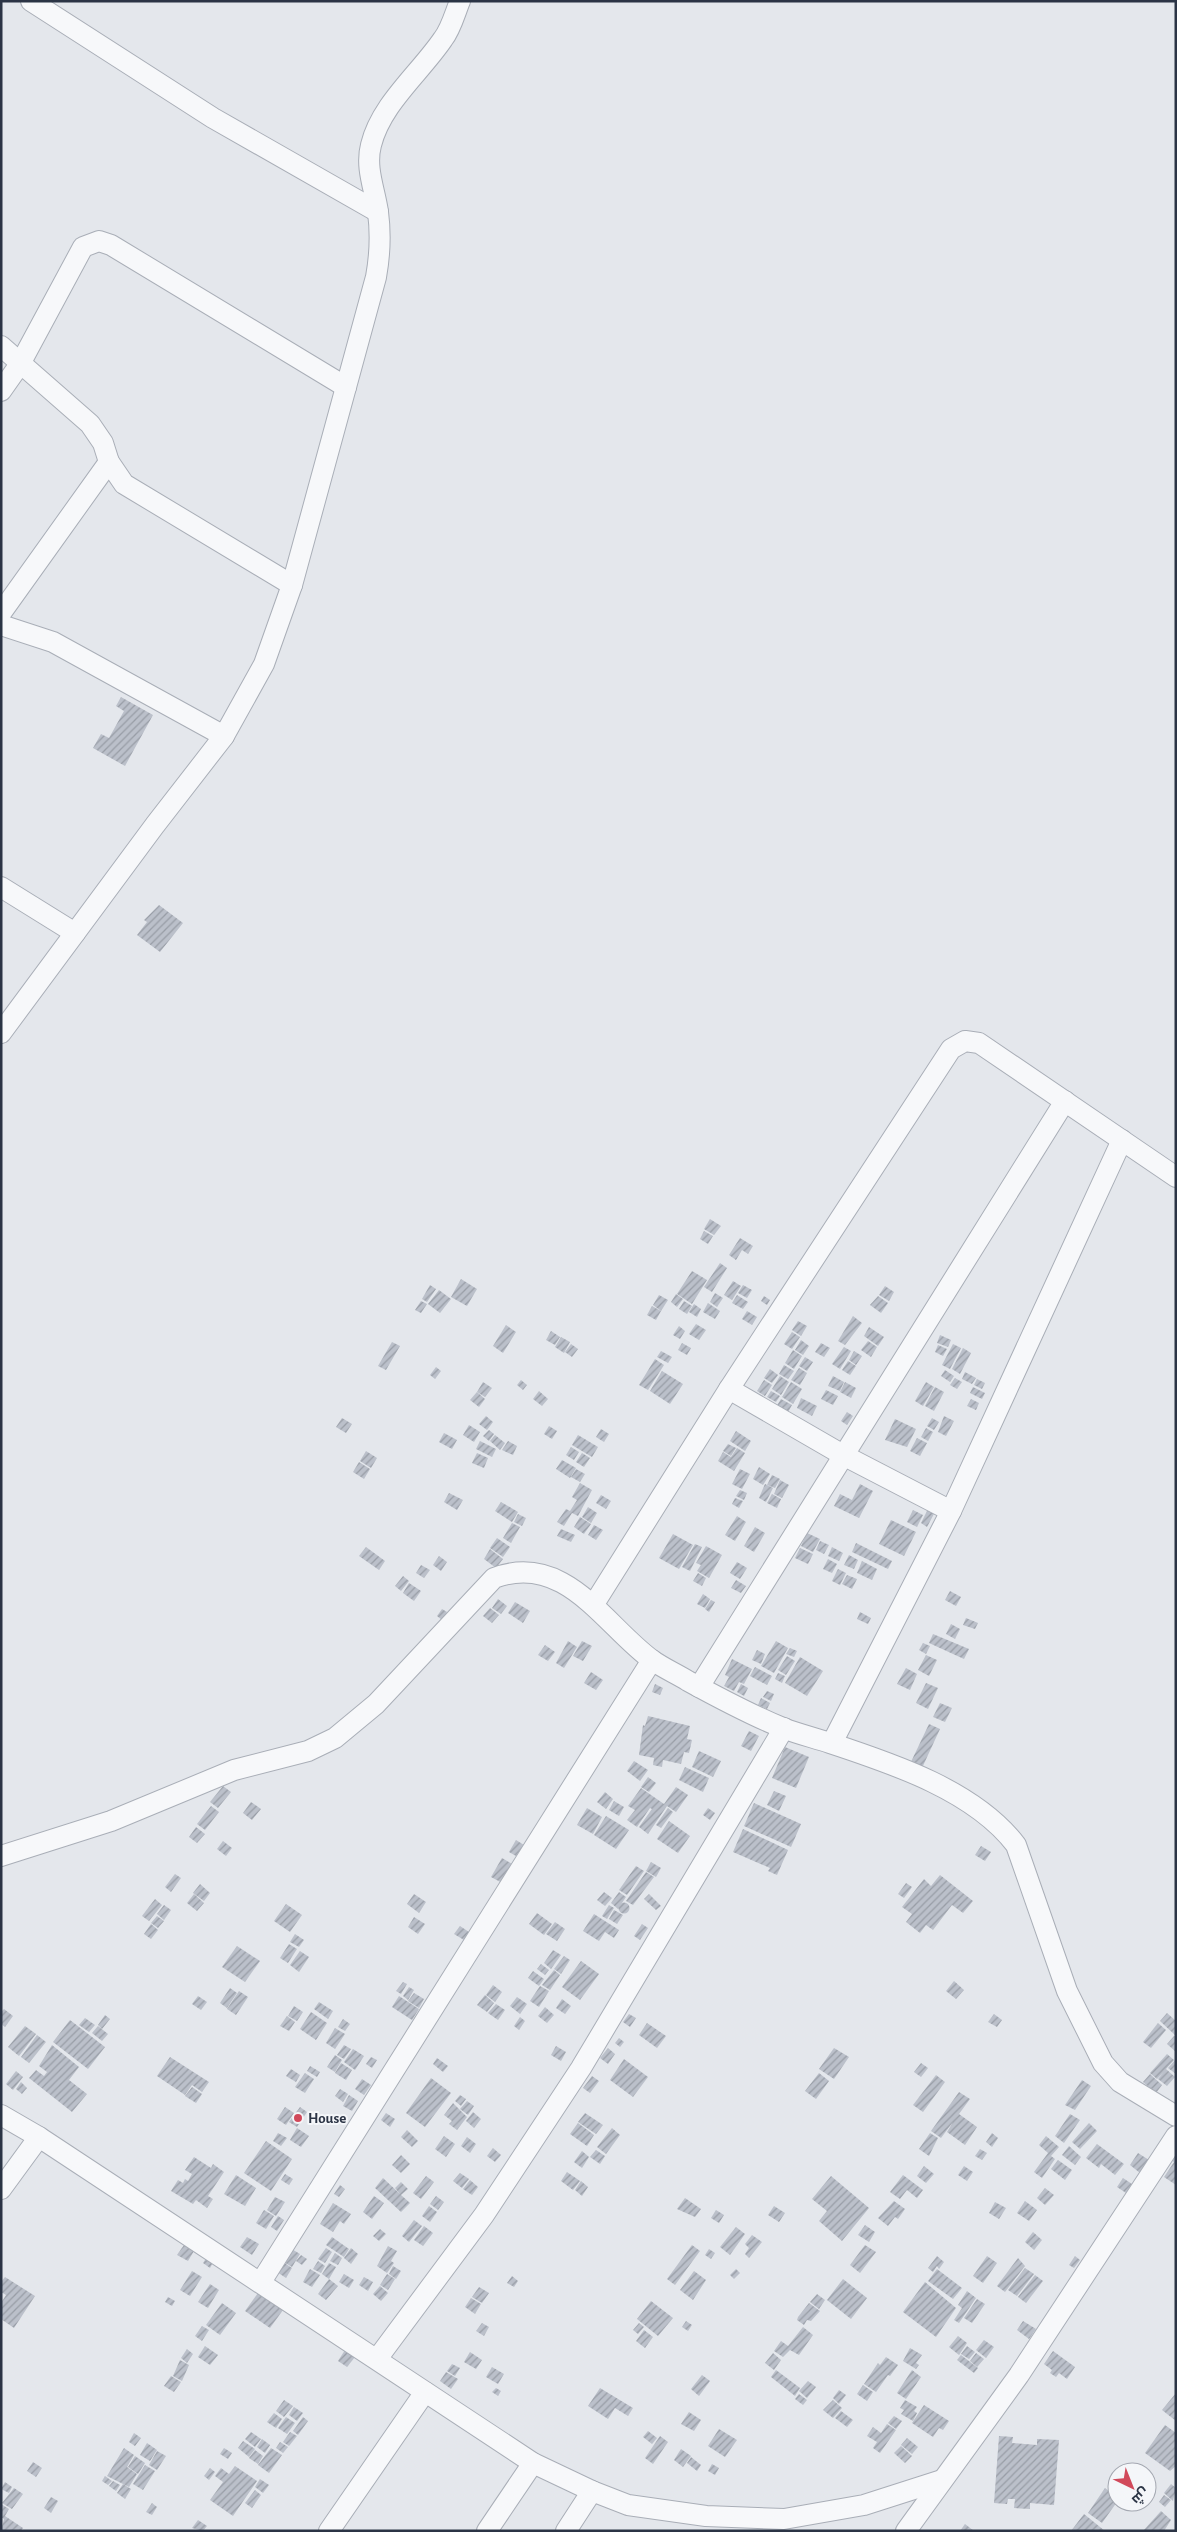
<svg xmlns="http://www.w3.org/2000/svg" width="1177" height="2532" viewBox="0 0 1177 2532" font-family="'Alegreya Sans',Cairo,sans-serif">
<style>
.building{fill:url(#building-hatch)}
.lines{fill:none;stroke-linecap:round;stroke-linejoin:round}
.street-casing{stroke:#a9aeb7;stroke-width:22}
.street{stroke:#f7f8fa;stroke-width:20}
.poi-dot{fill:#d1495b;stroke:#f4f6f9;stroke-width:2}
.labels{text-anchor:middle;stroke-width:4;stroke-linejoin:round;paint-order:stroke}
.poi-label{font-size:15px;font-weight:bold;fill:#2b3445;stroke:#f4f6f9;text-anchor:start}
</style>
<defs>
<pattern id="building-hatch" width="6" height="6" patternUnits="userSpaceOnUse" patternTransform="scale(1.25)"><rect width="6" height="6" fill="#bbc0ca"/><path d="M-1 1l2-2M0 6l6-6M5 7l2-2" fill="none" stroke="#989da6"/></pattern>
</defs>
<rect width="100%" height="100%" fill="#e4e7ec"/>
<g class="building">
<polygon points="121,697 153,715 125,766 93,748 101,734 109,738 124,711 116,706"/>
<polygon points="159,905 183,923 160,952 137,935 147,922 144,920"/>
<polygon points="710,1219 721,1226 714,1235 704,1229"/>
<polygon points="704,1231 713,1236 708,1244 700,1239"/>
<polygon points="740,1238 753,1246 748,1254 742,1250 736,1260 729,1255"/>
<polygon points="720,1263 727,1268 712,1292 704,1287"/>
<polygon points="692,1271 707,1280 692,1304 677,1294"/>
<polygon points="461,1279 477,1289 467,1306 451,1297"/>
<polygon points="733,1281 741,1286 732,1300 724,1295"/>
<polygon points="430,1285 436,1289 427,1302 422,1299"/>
<polygon points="743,1285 752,1290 747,1298 738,1293"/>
<polygon points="885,1286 894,1292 889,1301 879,1295"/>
<polygon points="439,1290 451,1299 440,1313 428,1304"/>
<polygon points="715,1293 723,1298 717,1307 710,1302"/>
<polygon points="676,1294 683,1299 677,1307 671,1302"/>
<polygon points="659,1295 668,1300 661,1311 653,1305"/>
<polygon points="737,1295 748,1302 743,1309 732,1303"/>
<polygon points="764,1296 770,1300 767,1305 761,1301"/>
<polygon points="878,1296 888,1303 881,1313 870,1305"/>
<polygon points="421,1301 427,1304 421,1313 415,1310"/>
<polygon points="684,1301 692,1306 687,1314 679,1309"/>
<polygon points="708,1303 720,1311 715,1319 703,1312"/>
<polygon points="694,1304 701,1309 697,1317 689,1312"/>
<polygon points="652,1306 661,1311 656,1320 647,1315"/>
<polygon points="747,1311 757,1317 752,1325 742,1319"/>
<polygon points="853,1316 862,1323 845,1345 838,1341"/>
<polygon points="798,1321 807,1326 801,1336 792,1330"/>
<polygon points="696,1324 706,1330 699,1340 689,1334"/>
<polygon points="506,1325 516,1332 503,1353 493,1346"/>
<polygon points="679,1326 685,1331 680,1339 673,1335"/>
<polygon points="869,1327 884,1337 878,1346 864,1336"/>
<polygon points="551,1331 560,1337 555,1345 546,1340"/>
<polygon points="792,1332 800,1337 792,1349 784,1344"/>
<polygon points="940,1335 951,1340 948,1347 937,1343"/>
<polygon points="561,1337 570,1342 564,1353 555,1347"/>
<polygon points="801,1340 809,1346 803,1355 795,1350"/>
<polygon points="868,1341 877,1347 871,1357 861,1350"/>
<polygon points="392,1342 400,1346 386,1370 378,1366"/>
<polygon points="682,1343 691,1348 687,1355 678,1350"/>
<polygon points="821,1343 830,1348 824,1357 815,1352"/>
<polygon points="571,1344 578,1349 572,1357 565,1352"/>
<polygon points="953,1344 961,1348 950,1369 942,1365"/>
<polygon points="938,1345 947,1349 943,1356 935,1352"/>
<polygon points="844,1347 851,1351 840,1369 832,1364"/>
<polygon points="963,1348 971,1353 960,1374 952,1369"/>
<polygon points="793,1350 802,1356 794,1369 785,1363"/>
<polygon points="661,1351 672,1357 668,1363 657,1357"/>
<polygon points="854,1351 862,1356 856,1365 849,1360"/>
<polygon points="805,1357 813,1362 807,1371 799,1366"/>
<polygon points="655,1359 664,1365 648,1390 639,1385"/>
<polygon points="848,1361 856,1366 850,1375 842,1370"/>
<polygon points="784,1365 794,1371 788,1379 779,1374"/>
<polygon points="436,1367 441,1371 435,1379 430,1375"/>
<polygon points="799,1368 807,1373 800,1385 791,1380"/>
<polygon points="770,1369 778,1375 772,1383 764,1378"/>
<polygon points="945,1370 954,1376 950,1382 941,1376"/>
<polygon points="662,1371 683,1384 670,1404 650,1391"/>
<polygon points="965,1372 976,1378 972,1384 962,1379"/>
<polygon points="780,1376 789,1382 781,1395 772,1389"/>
<polygon points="833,1376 844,1382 840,1391 828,1386"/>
<polygon points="955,1378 962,1382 957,1389 950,1385"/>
<polygon points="977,1379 985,1383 982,1389 974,1385"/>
<polygon points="521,1380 527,1385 523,1390 517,1385"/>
<polygon points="764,1380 772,1385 765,1396 757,1391"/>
<polygon points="483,1382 492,1388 485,1397 477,1392"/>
<polygon points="791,1382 802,1389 793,1404 782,1397"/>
<polygon points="845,1382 856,1388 851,1398 840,1392"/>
<polygon points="926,1382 934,1387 923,1406 915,1401"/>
<polygon points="935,1387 944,1392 934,1411 925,1406"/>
<polygon points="973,1387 985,1393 982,1399 970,1393"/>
<polygon points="826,1390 838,1396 833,1405 821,1399"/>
<polygon points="539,1391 548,1399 542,1406 533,1399"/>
<polygon points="771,1391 780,1396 776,1402 767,1397"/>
<polygon points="477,1392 485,1399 479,1407 470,1400"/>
<polygon points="801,1398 817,1406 812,1416 797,1408"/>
<polygon points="781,1399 792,1405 787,1414 776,1407"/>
<polygon points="971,1399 979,1403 976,1410 967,1406"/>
<polygon points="847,1412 853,1416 847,1425 841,1421"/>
<polygon points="486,1416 493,1422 487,1430 479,1424"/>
<polygon points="944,1416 954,1421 946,1436 938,1432"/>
<polygon points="342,1418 352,1424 346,1433 336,1427"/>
<polygon points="932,1418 939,1422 934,1430 927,1426"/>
<polygon points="895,1419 916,1429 907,1447 885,1440"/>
<polygon points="469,1425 480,1432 474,1442 463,1435"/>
<polygon points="549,1426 557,1431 552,1439 544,1434"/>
<polygon points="926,1428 933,1432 928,1441 921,1437"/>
<polygon points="601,1429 609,1434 604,1442 596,1437"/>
<polygon points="489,1430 494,1434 489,1441 483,1436"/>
<polygon points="736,1431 751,1441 745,1451 730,1441"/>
<polygon points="444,1433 457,1440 452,1449 439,1442"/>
<polygon points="495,1435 505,1443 500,1450 490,1441"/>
<polygon points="578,1435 598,1447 592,1457 572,1445"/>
<polygon points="917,1438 927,1443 920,1456 910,1451"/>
<polygon points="480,1441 496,1449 492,1457 476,1449"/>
<polygon points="508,1441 517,1446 513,1455 502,1450"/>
<polygon points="728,1444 736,1448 731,1456 723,1451"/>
<polygon points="571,1447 579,1452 574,1460 566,1455"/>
<polygon points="737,1448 745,1453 734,1471 718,1461 723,1452 731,1457"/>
<polygon points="366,1451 377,1458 371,1468 360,1461"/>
<polygon points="477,1453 488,1458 484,1468 472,1463"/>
<polygon points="582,1453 590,1458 584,1467 576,1462"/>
<polygon points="562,1460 576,1468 570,1478 556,1469"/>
<polygon points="359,1462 370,1469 364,1479 353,1472"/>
<polygon points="759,1467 770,1474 763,1485 753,1479"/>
<polygon points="576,1469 585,1474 580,1482 571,1477"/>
<polygon points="740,1469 750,1474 742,1489 732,1484"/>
<polygon points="772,1475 780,1479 775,1488 767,1485"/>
<polygon points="780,1480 789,1485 782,1498 774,1494"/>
<polygon points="580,1483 592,1490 578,1516 572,1513 564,1526 557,1522 566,1509 570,1511 577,1500 572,1497"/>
<polygon points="765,1484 773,1488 766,1502 759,1498"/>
<polygon points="860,1484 873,1491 859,1518 834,1506 840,1494 852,1500"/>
<polygon points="740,1490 747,1493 744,1500 736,1496"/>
<polygon points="449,1493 463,1500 457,1510 444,1502"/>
<polygon points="772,1494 781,1499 777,1508 767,1503"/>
<polygon points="601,1495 611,1501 606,1509 596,1503"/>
<polygon points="735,1498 743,1501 739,1508 732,1504"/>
<polygon points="501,1502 518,1512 512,1522 495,1511"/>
<polygon points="588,1507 597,1513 591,1523 582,1517"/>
<polygon points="928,1509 935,1512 927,1527 921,1523"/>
<polygon points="913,1510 923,1515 917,1527 907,1522"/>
<polygon points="518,1514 526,1518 522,1526 514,1522"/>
<polygon points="737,1516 746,1522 735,1541 725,1535"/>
<polygon points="580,1517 591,1524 584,1534 574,1527"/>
<polygon points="891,1520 916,1532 904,1556 879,1544"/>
<polygon points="512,1523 520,1527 511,1543 503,1538"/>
<polygon points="594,1525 603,1530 596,1540 588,1535"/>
<polygon points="755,1527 765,1533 754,1552 744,1546"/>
<polygon points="561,1529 575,1535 571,1542 557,1536"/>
<polygon points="807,1533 820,1539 813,1552 801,1546"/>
<polygon points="673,1534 693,1545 679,1569 659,1558"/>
<polygon points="497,1538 510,1547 503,1557 490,1548"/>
<polygon points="820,1541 829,1545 824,1554 816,1550"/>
<polygon points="856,1543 892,1561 888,1569 852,1552"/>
<polygon points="695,1544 702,1547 690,1571 682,1567"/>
<polygon points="706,1546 722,1555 709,1578 697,1571 701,1565 696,1563"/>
<polygon points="366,1547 385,1561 379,1570 359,1556"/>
<polygon points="832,1547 843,1553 839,1561 828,1556"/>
<polygon points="800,1548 813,1554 808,1564 795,1558"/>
<polygon points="490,1549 503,1559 496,1568 484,1559"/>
<polygon points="849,1555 858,1560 854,1569 844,1565"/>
<polygon points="439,1556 447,1562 441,1571 433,1565"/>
<polygon points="828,1559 837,1564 832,1573 823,1569"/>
<polygon points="862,1561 877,1569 872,1580 857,1573"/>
<polygon points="737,1562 747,1568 740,1579 730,1573"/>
<polygon points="421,1565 430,1570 424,1578 416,1573"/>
<polygon points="838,1569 846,1573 840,1585 832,1581"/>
<polygon points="698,1573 706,1578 702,1586 693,1581"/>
<polygon points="847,1575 857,1579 852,1589 842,1584"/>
<polygon points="403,1576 409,1581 401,1591 395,1586"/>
<polygon points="736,1580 746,1586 741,1593 731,1588"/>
<polygon points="409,1583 421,1591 414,1601 403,1593"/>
<polygon points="950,1591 961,1597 956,1606 945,1600"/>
<polygon points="703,1594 710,1599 705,1608 697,1604"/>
<polygon points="498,1599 507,1606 501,1614 492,1608"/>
<polygon points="711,1600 715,1602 709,1612 705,1609"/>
<polygon points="515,1602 530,1611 523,1623 508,1613"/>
<polygon points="490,1608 499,1615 492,1623 483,1616"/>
<polygon points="442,1609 447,1612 442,1620 437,1616"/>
<polygon points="860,1612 871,1618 868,1624 857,1619"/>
<polygon points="966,1618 978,1623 975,1629 963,1625"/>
<polygon points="951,1624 960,1629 955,1639 946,1634"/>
<polygon points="933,1634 969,1649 964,1659 929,1643"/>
<polygon points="568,1641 577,1647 564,1668 556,1663"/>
<polygon points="582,1641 592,1646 583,1661 573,1656"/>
<polygon points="776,1641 788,1648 774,1673 761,1666"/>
<polygon points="923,1643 930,1646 926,1654 919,1650"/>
<polygon points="545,1645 555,1652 548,1661 538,1655"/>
<polygon points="790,1648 797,1651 794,1657 786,1654"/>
<polygon points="757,1650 765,1654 761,1664 752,1660"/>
<polygon points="926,1655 937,1660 929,1676 918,1670"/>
<polygon points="787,1656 795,1661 786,1675 778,1670"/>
<polygon points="800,1657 823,1671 807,1696 785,1683"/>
<polygon points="732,1659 752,1669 744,1684 739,1682 734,1691 724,1686 729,1677 725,1675"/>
<polygon points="755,1667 772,1676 767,1685 750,1676"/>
<polygon points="906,1668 917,1674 910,1690 897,1684"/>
<polygon points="591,1672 603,1680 596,1690 584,1683"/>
<polygon points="778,1673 785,1676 782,1683 775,1679"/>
<polygon points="926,1683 938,1688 928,1709 916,1703"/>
<polygon points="655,1684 663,1688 660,1695 652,1692"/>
<polygon points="741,1684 748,1688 744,1696 737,1692"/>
<polygon points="767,1691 774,1694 771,1701 763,1697"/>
<polygon points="761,1698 770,1703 767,1709 758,1705"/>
<polygon points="940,1703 952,1708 945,1722 933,1717"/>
<polygon points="648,1716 690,1726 687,1739 692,1740 689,1753 684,1752 681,1764 663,1760 662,1767 653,1765 654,1758 639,1755 643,1725 645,1726"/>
<polygon points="929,1724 940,1729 922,1768 910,1764"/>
<polygon points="749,1731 759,1736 751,1751 741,1746"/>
<polygon points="785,1747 809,1757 796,1788 772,1778"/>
<polygon points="699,1751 721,1761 713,1777 692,1767"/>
<polygon points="634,1761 648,1770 640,1781 627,1771"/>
<polygon points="685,1767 709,1778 703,1792 679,1780"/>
<polygon points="648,1777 656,1783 649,1792 641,1787"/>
<polygon points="223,1786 231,1792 218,1808 210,1802"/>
<polygon points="676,1787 688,1795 676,1812 667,1806 648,1834 639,1827 652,1809 650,1808 637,1827 627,1820 635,1810 628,1806 641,1788 664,1804"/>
<polygon points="774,1791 786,1796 779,1811 767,1805"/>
<polygon points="605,1792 613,1799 606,1809 597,1802"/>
<polygon points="614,1801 624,1807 619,1816 609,1810"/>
<polygon points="251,1802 261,1809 252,1820 243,1813"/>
<polygon points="754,1803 801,1824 791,1847 744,1826"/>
<polygon points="211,1806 219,1812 205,1830 197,1824"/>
<polygon points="587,1808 602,1817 593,1834 577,1825"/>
<polygon points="668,1808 673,1812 661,1828 656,1825"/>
<polygon points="708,1808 715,1813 710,1820 703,1815"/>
<polygon points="606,1816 629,1830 616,1849 594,1835"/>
<polygon points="669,1821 690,1836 678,1853 657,1839"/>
<polygon points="196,1827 205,1834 197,1843 189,1837"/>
<polygon points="743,1829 788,1850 777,1875 768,1871 770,1868 733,1852"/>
<polygon points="516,1840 524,1845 516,1856 509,1852"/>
<polygon points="223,1841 232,1848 226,1856 217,1849"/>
<polygon points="981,1846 991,1852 985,1861 975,1855"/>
<polygon points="502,1858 517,1867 506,1885 491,1877"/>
<polygon points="651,1862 661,1868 656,1877 646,1871"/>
<polygon points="636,1866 644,1871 627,1895 619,1890"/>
<polygon points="646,1872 654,1877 633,1905 626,1901"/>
<polygon points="175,1874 181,1878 171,1892 165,1887"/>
<polygon points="940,1875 973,1901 963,1913 952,1905 933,1930 926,1925 920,1933 906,1922 912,1914 902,1907 924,1879 931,1886"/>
<polygon points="906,1883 912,1887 904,1898 898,1894"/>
<polygon points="200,1884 210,1893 204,1901 193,1893"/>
<polygon points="604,1892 612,1898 605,1906 597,1900"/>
<polygon points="619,1892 626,1897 618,1909 611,1903"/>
<polygon points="194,1894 204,1903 197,1911 187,1903"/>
<polygon points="414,1894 426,1902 419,1913 407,1904"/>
<polygon points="649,1894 661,1906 656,1910 644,1899"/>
<polygon points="155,1899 162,1905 149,1921 142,1916"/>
<circle cx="624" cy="1908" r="5.5"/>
<polygon points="286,1904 302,1915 290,1932 274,1921"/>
<polygon points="164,1905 171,1910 164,1920 157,1914"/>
<polygon points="609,1905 614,1908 607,1919 602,1916"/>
<polygon points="614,1910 623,1915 617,1924 609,1919"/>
<polygon points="537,1913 552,1924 544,1935 529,1924"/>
<polygon points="594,1914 619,1930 614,1938 605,1932 599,1941 583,1931"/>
<polygon points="157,1916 164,1921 158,1928 151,1923"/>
<polygon points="414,1917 425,1924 418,1934 408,1927"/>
<polygon points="555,1922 565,1929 557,1941 546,1934"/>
<polygon points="151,1924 158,1930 151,1939 144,1934"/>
<polygon points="642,1924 648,1928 640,1940 634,1936"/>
<polygon points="460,1926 469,1932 464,1940 454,1934"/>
<polygon points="295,1934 304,1940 299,1947 290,1942"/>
<polygon points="289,1944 297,1949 288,1963 280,1958"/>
<polygon points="237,1946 260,1961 245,1982 222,1967"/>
<polygon points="553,1950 561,1955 551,1969 544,1963"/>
<polygon points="300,1951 309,1957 299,1972 290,1965"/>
<polygon points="564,1956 570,1960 561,1974 554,1969"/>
<polygon points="581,1961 599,1974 580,2000 562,1987"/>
<polygon points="541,1964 549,1970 545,1975 537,1969"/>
<polygon points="554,1970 560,1975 550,1990 542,1985"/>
<polygon points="533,1971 544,1979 539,1986 528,1978"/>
<polygon points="954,1981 964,1990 956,1999 946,1991"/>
<polygon points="403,1982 407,1984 401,1994 396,1991"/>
<polygon points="493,1985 502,1992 495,2002 486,1995"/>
<polygon points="540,1986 549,1991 539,2007 530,2001"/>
<polygon points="409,1987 414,1990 408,2000 403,1996"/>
<polygon points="230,1988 237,1993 227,2008 220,2003"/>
<polygon points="239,1991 248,1997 236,2015 227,2009"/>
<polygon points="414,1993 424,1999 419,2008 408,2001"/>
<polygon points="485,1995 494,2003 487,2012 477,2005"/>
<polygon points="198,1996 207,2002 201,2010 192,2004"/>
<polygon points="399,1996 419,2009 412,2020 392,2007"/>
<polygon points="517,1997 527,2004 520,2014 510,2006"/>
<polygon points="562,1999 571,2006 565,2014 556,2008"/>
<polygon points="319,2002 333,2011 328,2019 314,2009"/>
<polygon points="496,2004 505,2010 498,2020 488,2013"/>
<polygon points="294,2006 303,2012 297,2021 288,2016"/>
<polygon points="545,2007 554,2015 547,2023 538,2016"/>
<polygon points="4,2009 13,2016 5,2027 1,2024 1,2012"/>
<polygon points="311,2012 327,2023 316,2040 300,2029"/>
<polygon points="1167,2013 1176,2021 1176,2036 1160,2021"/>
<polygon points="629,2014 636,2018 630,2027 623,2022"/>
<polygon points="994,2014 1002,2020 997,2027 988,2022"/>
<polygon points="105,2015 110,2019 102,2029 98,2025"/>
<polygon points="287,2016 295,2022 289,2031 280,2026"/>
<polygon points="520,2017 525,2021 519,2030 514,2026"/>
<polygon points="85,2018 95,2025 89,2032 79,2025"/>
<polygon points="343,2019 350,2024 345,2031 338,2027"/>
<polygon points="70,2020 105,2047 88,2069 53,2042"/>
<polygon points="647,2023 666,2036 657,2048 639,2035"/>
<polygon points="1158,2023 1166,2030 1151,2048 1143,2042"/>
<polygon points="25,2026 36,2034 19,2056 8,2047"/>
<polygon points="98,2026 108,2034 102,2041 92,2033"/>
<polygon points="335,2028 345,2034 335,2049 326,2043"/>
<polygon points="37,2035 46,2042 29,2063 21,2057"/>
<polygon points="1174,2036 1176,2037 1176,2052 1167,2044"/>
<polygon points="619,2038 624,2042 620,2047 615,2043"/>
<polygon points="52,2045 79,2067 69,2080 87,2094 72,2112 29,2078 36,2070 44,2076 47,2072 39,2066"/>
<polygon points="344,2045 351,2049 344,2059 337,2055"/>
<polygon points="556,2046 566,2052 561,2061 551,2055"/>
<polygon points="608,2048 615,2054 608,2064 600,2058"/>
<polygon points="834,2048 849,2057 834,2079 819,2069"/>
<polygon points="353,2049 364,2056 355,2070 344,2062"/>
<polygon points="1167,2054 1174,2060 1166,2069 1175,2077 1167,2086 1158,2079 1163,2073 1157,2079 1150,2073"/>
<polygon points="335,2055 342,2060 335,2072 327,2067"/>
<polygon points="170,2057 209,2082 202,2092 192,2085 185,2095 157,2076"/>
<polygon points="371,2057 377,2060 372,2068 366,2064"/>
<polygon points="437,2058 448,2066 443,2072 433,2064"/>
<polygon points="624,2059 648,2077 633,2097 610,2080"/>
<polygon points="1176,2059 1176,2074 1168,2068"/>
<polygon points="341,2063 352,2070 346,2080 335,2073"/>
<polygon points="921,2063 928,2068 921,2077 914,2072"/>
<polygon points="310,2066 320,2072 317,2077 307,2071"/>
<polygon points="291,2069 300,2075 296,2082 286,2076"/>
<polygon points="16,2071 23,2077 13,2090 6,2084"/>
<polygon points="305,2073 314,2079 305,2093 295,2087"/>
<polygon points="819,2073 829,2081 816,2099 805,2091"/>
<polygon points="1150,2074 1162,2085 1156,2093 1143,2082"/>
<polygon points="936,2075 945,2082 923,2112 913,2105"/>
<polygon points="592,2076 599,2081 590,2093 583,2088"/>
<polygon points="431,2078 451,2093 425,2127 406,2113"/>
<polygon points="362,2079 371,2085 364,2095 355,2089"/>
<polygon points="1082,2080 1091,2086 1075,2110 1065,2105"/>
<polygon points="21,2082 27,2088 22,2094 16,2089"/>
<polygon points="192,2087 202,2094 196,2103 185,2096"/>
<polygon points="340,2089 348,2094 343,2102 335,2096"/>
<polygon points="959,2092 970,2099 959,2114 977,2127 965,2145 947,2132 953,2122 941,2138 931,2131"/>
<polygon points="349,2095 358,2101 352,2111 343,2106"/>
<polygon points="460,2095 466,2099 461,2106 455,2101"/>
<polygon points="467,2101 474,2106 468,2115 460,2109"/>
<polygon points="453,2103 467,2117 457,2130 449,2124 452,2121 444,2115"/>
<polygon points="285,2107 294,2113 286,2125 277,2119"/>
<polygon points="300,2107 307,2112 297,2127 289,2122"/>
<polygon points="473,2112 481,2119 474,2128 466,2121"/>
<polygon points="386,2113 395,2119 390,2127 381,2120"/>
<polygon points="585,2113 603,2125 596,2134 578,2122"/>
<polygon points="1070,2114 1080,2120 1064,2143 1055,2136"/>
<polygon points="578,2123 594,2135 587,2146 570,2134"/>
<polygon points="1089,2123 1097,2131 1080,2149 1072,2142"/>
<polygon points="297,2128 309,2136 301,2147 290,2140"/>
<polygon points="612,2128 620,2135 606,2154 597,2147"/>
<polygon points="407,2130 418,2141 412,2147 401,2137"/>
<polygon points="278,2133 287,2138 281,2146 273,2141"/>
<polygon points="930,2133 938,2138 929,2156 919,2149"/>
<polygon points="992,2133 998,2138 992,2147 986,2142"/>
<polygon points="444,2136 455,2144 446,2157 435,2149"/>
<polygon points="1046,2136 1059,2147 1051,2156 1055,2159 1042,2178 1034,2172 1048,2153 1039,2145"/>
<polygon points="467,2137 476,2144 470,2153 461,2146"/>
<polygon points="266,2141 292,2159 271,2191 244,2173"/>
<polygon points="1097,2144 1124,2164 1115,2175 1101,2164 1099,2168 1086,2158"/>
<polygon points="1069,2146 1081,2157 1075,2165 1062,2155"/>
<polygon points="493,2148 501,2155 495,2162 487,2156"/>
<polygon points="980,2149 987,2153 982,2160 975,2156"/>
<polygon points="1176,2149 1176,2185 1164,2177 1174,2162 1169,2159"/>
<polygon points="596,2150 605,2156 600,2164 590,2157"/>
<polygon points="582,2151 589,2157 582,2168 574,2162"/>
<polygon points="1138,2153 1149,2160 1140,2173 1130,2165"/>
<polygon points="401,2155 410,2164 401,2173 392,2165"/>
<polygon points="194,2157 211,2168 213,2164 224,2172 208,2196 213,2199 207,2208 196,2200 193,2204 171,2191 178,2180 183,2183 185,2179 188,2181 192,2174 185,2170"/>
<polygon points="1058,2160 1072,2170 1065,2180 1051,2169"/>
<polygon points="924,2166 934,2174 926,2183 917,2176"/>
<polygon points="964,2166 973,2172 967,2181 958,2175"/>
<polygon points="567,2172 580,2181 573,2190 561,2181"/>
<polygon points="460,2173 469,2179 462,2188 453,2181"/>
<polygon points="285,2174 293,2179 289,2185 281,2180"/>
<polygon points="236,2175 256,2188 245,2206 224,2194"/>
<polygon points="903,2175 923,2190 917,2198 907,2190 900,2199 890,2192"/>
<polygon points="426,2176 434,2182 421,2199 413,2193"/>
<polygon points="831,2176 869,2208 842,2241 819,2221 827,2211 812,2199"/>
<polygon points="383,2178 400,2194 395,2188 401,2182 408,2189 401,2195 410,2203 401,2212 375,2188"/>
<polygon points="1123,2178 1132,2184 1126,2193 1117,2187"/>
<polygon points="470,2180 478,2187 472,2195 463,2189"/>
<polygon points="581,2181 588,2187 582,2196 575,2190"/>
<polygon points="340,2185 345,2189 339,2197 334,2194"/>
<polygon points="1045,2188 1054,2195 1045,2205 1037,2198"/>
<polygon points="374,2196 384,2203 372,2219 363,2212"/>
<polygon points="436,2196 444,2202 438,2210 430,2204"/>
<polygon points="275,2197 285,2202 276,2216 267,2210"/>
<polygon points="685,2198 701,2209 695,2217 677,2209"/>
<polygon points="894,2201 905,2209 898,2219 895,2217 888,2226 878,2218"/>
<polygon points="1025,2201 1037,2210 1029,2221 1017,2213"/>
<polygon points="995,2202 1006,2208 999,2219 989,2213"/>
<polygon points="333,2203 351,2214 344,2224 340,2221 333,2232 320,2224"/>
<polygon points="429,2206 437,2212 430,2222 422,2216"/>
<polygon points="774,2206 785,2213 779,2222 768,2215"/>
<polygon points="264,2210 274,2216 266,2229 256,2223"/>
<polygon points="716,2210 724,2215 719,2223 711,2218"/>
<polygon points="278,2216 284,2220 277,2231 271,2227"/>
<polygon points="414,2220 422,2226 409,2242 402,2236"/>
<polygon points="865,2225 875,2232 869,2242 858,2235"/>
<polygon points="424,2226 433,2233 423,2246 414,2240"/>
<polygon points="736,2227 745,2234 730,2255 720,2247"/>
<polygon points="380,2229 386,2234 379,2241 373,2236"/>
<polygon points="1033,2232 1042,2240 1034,2250 1025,2242"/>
<polygon points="752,2235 762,2242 749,2258 745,2254 749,2248 745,2244"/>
<polygon points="247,2237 259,2244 252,2255 240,2247"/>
<polygon points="332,2237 349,2249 344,2257 326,2245"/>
<polygon points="184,2245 194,2251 188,2261 177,2255"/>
<polygon points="692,2245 700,2251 675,2285 667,2279"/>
<polygon points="865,2245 876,2252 860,2273 850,2265"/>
<polygon points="388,2246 397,2251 391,2261 394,2263 387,2273 377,2266"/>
<polygon points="290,2248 300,2254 292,2267 282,2261"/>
<polygon points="326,2248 332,2252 325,2263 318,2259"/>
<polygon points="351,2248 358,2254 351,2264 344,2258"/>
<polygon points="709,2249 715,2253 711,2259 705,2255"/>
<polygon points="335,2253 342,2258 338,2265 330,2261"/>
<polygon points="301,2255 307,2259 302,2265 296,2261"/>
<polygon points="937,2256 944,2262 939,2269 937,2266 933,2272 928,2268"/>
<polygon points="987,2256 997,2263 983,2283 973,2276"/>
<polygon points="1075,2256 1080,2260 1074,2268 1069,2265"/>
<polygon points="207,2257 214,2261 210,2268 203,2263"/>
<polygon points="1018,2258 1025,2266 1005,2292 997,2286"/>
<polygon points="318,2261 325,2266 321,2273 313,2269"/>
<polygon points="283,2262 292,2268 286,2278 277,2272"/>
<polygon points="329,2263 336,2267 329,2279 322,2274"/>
<polygon points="393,2266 401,2271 396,2279 389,2274"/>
<polygon points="1025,2268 1034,2274 1017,2296 1008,2290"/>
<polygon points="310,2269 320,2275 312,2287 303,2282"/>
<polygon points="736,2269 740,2273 734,2279 730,2275"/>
<polygon points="937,2269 962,2288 953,2299 928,2281"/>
<polygon points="192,2271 202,2277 190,2296 180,2290"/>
<polygon points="694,2271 706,2280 693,2300 680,2290"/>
<polygon points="344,2274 354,2280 349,2288 339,2282"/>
<polygon points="387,2274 395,2279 388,2290 380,2285"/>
<polygon points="1035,2275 1043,2281 1026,2303 1018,2297"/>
<polygon points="512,2276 518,2281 514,2287 507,2283"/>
<polygon points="5,2277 35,2296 14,2328 1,2319 1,2303 6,2295 1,2292 1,2282"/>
<polygon points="364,2277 373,2282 368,2291 359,2285"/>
<polygon points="329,2279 338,2286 326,2300 318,2294"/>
<polygon points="843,2279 867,2298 851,2319 827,2300"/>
<polygon points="925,2282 956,2308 936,2337 903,2312"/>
<polygon points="210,2284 219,2290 208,2308 198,2302"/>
<polygon points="380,2286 388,2293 381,2301 373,2294"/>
<polygon points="479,2287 489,2293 482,2303 472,2297"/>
<polygon points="967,2291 976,2298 959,2323 954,2320 962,2308 958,2305"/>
<polygon points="258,2293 283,2310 270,2328 245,2311"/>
<polygon points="817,2294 825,2300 819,2309 810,2302"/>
<polygon points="168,2297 175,2301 172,2306 165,2302"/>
<polygon points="471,2298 481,2304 475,2314 465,2307"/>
<polygon points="977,2299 985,2304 972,2323 964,2318"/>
<polygon points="651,2301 673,2318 658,2336 637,2319"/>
<polygon points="222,2303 236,2313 220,2335 206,2325"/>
<polygon points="809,2303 820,2311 811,2321 807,2320 804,2325 797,2320 798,2317"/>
<polygon points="686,2321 692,2325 688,2331 682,2327"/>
<polygon points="1023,2321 1036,2329 1029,2339 1017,2330"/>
<polygon points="482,2323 489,2327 484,2336 476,2331"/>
<polygon points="639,2323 644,2327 638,2334 633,2330"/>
<polygon points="202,2326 209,2330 202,2341 195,2336"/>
<polygon points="803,2327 813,2335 799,2355 790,2350 783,2357 774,2351 781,2341 788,2346"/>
<polygon points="644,2330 653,2337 645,2348 636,2341"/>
<polygon points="958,2336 967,2343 959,2355 949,2347"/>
<polygon points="984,2340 994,2347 986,2358 976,2350"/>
<polygon points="205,2346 218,2355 210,2365 198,2357"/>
<polygon points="967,2346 975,2352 969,2359 961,2354"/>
<polygon points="910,2348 922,2355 916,2363 919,2365 916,2369 903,2361"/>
<polygon points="187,2349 193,2354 187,2363 181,2358"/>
<polygon points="345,2350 355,2357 347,2367 338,2361"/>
<polygon points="1053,2351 1075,2367 1067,2379 1059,2373 1056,2377 1050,2373 1052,2370 1044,2364"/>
<polygon points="470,2352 482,2360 476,2369 464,2362"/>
<polygon points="773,2353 781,2360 774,2370 765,2363"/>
<polygon points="976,2353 984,2359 977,2367 970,2361"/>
<polygon points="961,2355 978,2368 974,2373 957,2360"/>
<polygon points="886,2357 898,2365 890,2376 888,2375 876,2392 864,2384 878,2363 880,2365"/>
<polygon points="180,2360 189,2365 182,2381 173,2376"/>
<polygon points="452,2364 460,2368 455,2376 447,2371"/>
<polygon points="492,2367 504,2374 498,2384 486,2377"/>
<polygon points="776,2370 800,2388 795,2396 771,2377"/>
<polygon points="912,2370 921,2377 906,2399 897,2393"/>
<polygon points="446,2372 458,2379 451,2389 440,2381"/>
<polygon points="702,2375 710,2381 699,2396 691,2389"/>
<polygon points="171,2376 181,2382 174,2392 164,2386"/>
<polygon points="808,2381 816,2387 807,2398 799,2391"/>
<polygon points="863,2385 873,2392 867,2401 857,2394"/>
<polygon points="496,2388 501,2391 498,2396 492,2392"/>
<polygon points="600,2388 633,2408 628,2416 615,2408 608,2419 588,2406"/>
<polygon points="839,2390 846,2395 839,2404 833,2398"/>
<polygon points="1176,2393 1176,2421 1162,2410"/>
<polygon points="799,2394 807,2400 803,2405 795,2399"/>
<polygon points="284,2400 293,2406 284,2417 276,2411"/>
<polygon points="833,2400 842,2408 833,2418 823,2410"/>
<polygon points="905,2400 917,2407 914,2411 917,2413 913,2421 901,2414 904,2410 900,2408"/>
<polygon points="924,2405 949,2421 943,2430 939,2428 933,2437 912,2423"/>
<polygon points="294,2407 303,2413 297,2421 289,2415"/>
<polygon points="841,2411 853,2420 847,2427 835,2418"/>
<polygon points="689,2412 701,2420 694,2431 681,2424"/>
<polygon points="274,2413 282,2419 276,2428 267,2422"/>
<polygon points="894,2416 902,2421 896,2429 888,2423"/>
<polygon points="286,2417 295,2423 287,2434 278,2428"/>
<polygon points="303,2417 308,2421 298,2435 293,2431"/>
<polygon points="887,2424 896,2430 880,2453 873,2448 877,2442 867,2436 873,2427 881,2433"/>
<polygon points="1165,2425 1176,2433 1176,2466 1170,2471 1145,2453"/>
<polygon points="719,2429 737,2440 725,2457 708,2446"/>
<polygon points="648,2431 657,2438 652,2444 643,2437"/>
<polygon points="251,2432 261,2439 255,2447 245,2439"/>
<polygon points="290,2432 297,2436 289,2446 283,2442"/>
<polygon points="134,2433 141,2438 135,2446 129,2442"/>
<polygon points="660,2436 668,2442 653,2464 645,2458"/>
<polygon points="999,2436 1013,2437 1012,2443 1037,2445 1037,2439 1059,2440 1054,2505 1030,2503 1030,2509 1014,2508 1015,2499 1008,2499 1007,2504 994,2503"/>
<polygon points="907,2438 918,2447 912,2454 901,2445"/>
<polygon points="262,2439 270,2445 265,2453 257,2447"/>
<polygon points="243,2441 255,2449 249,2457 238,2448"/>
<polygon points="280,2442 288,2447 283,2453 276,2448"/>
<polygon points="147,2443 157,2450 150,2461 140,2455"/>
<polygon points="901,2446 912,2456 905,2463 894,2453"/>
<polygon points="124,2448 134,2455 127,2467 137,2474 129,2487 107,2476"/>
<polygon points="224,2448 232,2453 228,2459 220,2454"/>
<polygon points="271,2448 282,2455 269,2473 258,2465"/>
<polygon points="681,2449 691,2456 683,2467 674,2460"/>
<polygon points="255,2450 263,2456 258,2464 249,2458"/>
<polygon points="157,2451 166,2456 157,2470 149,2465"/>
<polygon points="135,2456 145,2463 138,2474 128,2467"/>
<polygon points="691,2457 701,2465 697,2471 687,2463"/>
<polygon points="33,2462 42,2468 36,2477 27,2471"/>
<polygon points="712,2464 719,2468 715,2475 708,2471"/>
<polygon points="145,2465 155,2471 143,2490 133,2484"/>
<polygon points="235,2466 257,2481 233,2516 210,2500 223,2482 215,2476 221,2468 229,2474"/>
<polygon points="210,2468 215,2472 209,2480 204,2476"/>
<polygon points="105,2476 112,2481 108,2485 102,2481"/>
<polygon points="260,2479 269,2485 263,2493 255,2487"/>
<polygon points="113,2481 120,2485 116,2491 109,2486"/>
<polygon points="5,2482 12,2487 9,2493 1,2489"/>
<polygon points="123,2484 131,2489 125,2499 117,2493"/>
<polygon points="1171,2484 1176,2488 1173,2501 1164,2493"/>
<polygon points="1112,2486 1117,2490 1117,2502 1102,2523 1088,2513 1105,2488 1109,2491"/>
<polygon points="14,2488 23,2494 12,2509 2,2503"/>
<polygon points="255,2490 261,2495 252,2508 245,2503"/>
<polygon points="1164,2495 1171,2500 1165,2507 1159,2502"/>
<polygon points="51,2497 58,2501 51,2513 44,2508"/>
<polygon points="152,2503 157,2507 152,2515 146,2512"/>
<polygon points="1,2504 9,2509 5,2516 23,2528 21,2531 1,2531 4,2519 1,2517"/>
<polygon points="1161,2511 1171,2520 1164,2531 1143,2531"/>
<polygon points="1084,2514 1105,2531 1071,2531"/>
<polygon points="198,2520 207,2526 203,2531 192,2528"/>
<polygon points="965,2524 974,2531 960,2531"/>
</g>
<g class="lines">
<defs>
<g id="street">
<polyline points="31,1 213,118 378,212"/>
<polyline points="1,346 90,424 103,443 109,462 124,484 292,585"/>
<polyline points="1,391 20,364 83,247 99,241 111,245 346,387"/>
<polyline points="1,613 109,462"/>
<polyline points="1,625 53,642 224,736"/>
<polyline points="1,887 75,933"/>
<path d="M1,1033L155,825L224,736L264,664L292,585L376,277C380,255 381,235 378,212C375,190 365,168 371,145C381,104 420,73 443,39C451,29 455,13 460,1"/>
<polyline points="729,1389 843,1455 951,1511"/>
<polyline points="594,1604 729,1389 951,1049 965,1041 979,1043 1176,1177"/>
<polyline points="699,1687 1065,1101"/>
<polyline points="832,1743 951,1511 1122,1140"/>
<path d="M1,1856L111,1821L234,1770L308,1751L335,1738L376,1704L494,1578C565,1551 605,1626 652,1660C663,1668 677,1674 688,1681C719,1698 751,1715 783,1728C798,1734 815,1738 830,1743C894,1764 975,1791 1016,1845L1067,1991L1103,2063L1120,2082L1176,2116"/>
<polyline points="1,2115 39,2137 533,2463 592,2491 628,2505 706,2516 784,2519 864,2505 942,2480"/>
<polyline points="1,2189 39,2137"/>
<polyline points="261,2282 652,1660"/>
<polyline points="377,2359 484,2215 581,2068 784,1728"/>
<polyline points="329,2531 425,2392"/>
<polyline points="487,2531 533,2463"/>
<polyline points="566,2531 592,2491"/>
<polyline points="906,2531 1019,2375 1176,2136"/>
</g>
</defs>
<use href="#street" class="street-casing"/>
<use href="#street" class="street"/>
</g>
<circle class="poi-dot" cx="298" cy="2118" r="5"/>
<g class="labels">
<g class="poi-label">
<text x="308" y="2123">House</text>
</g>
</g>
<rect width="1177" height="2532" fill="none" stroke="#2b3445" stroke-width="5"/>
<g transform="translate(1132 2487) rotate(137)"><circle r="24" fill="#f4f6f9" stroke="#a4a8b1"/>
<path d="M0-4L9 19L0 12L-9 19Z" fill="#d1495b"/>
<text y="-8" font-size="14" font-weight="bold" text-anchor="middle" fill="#2b3445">ش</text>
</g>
</svg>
